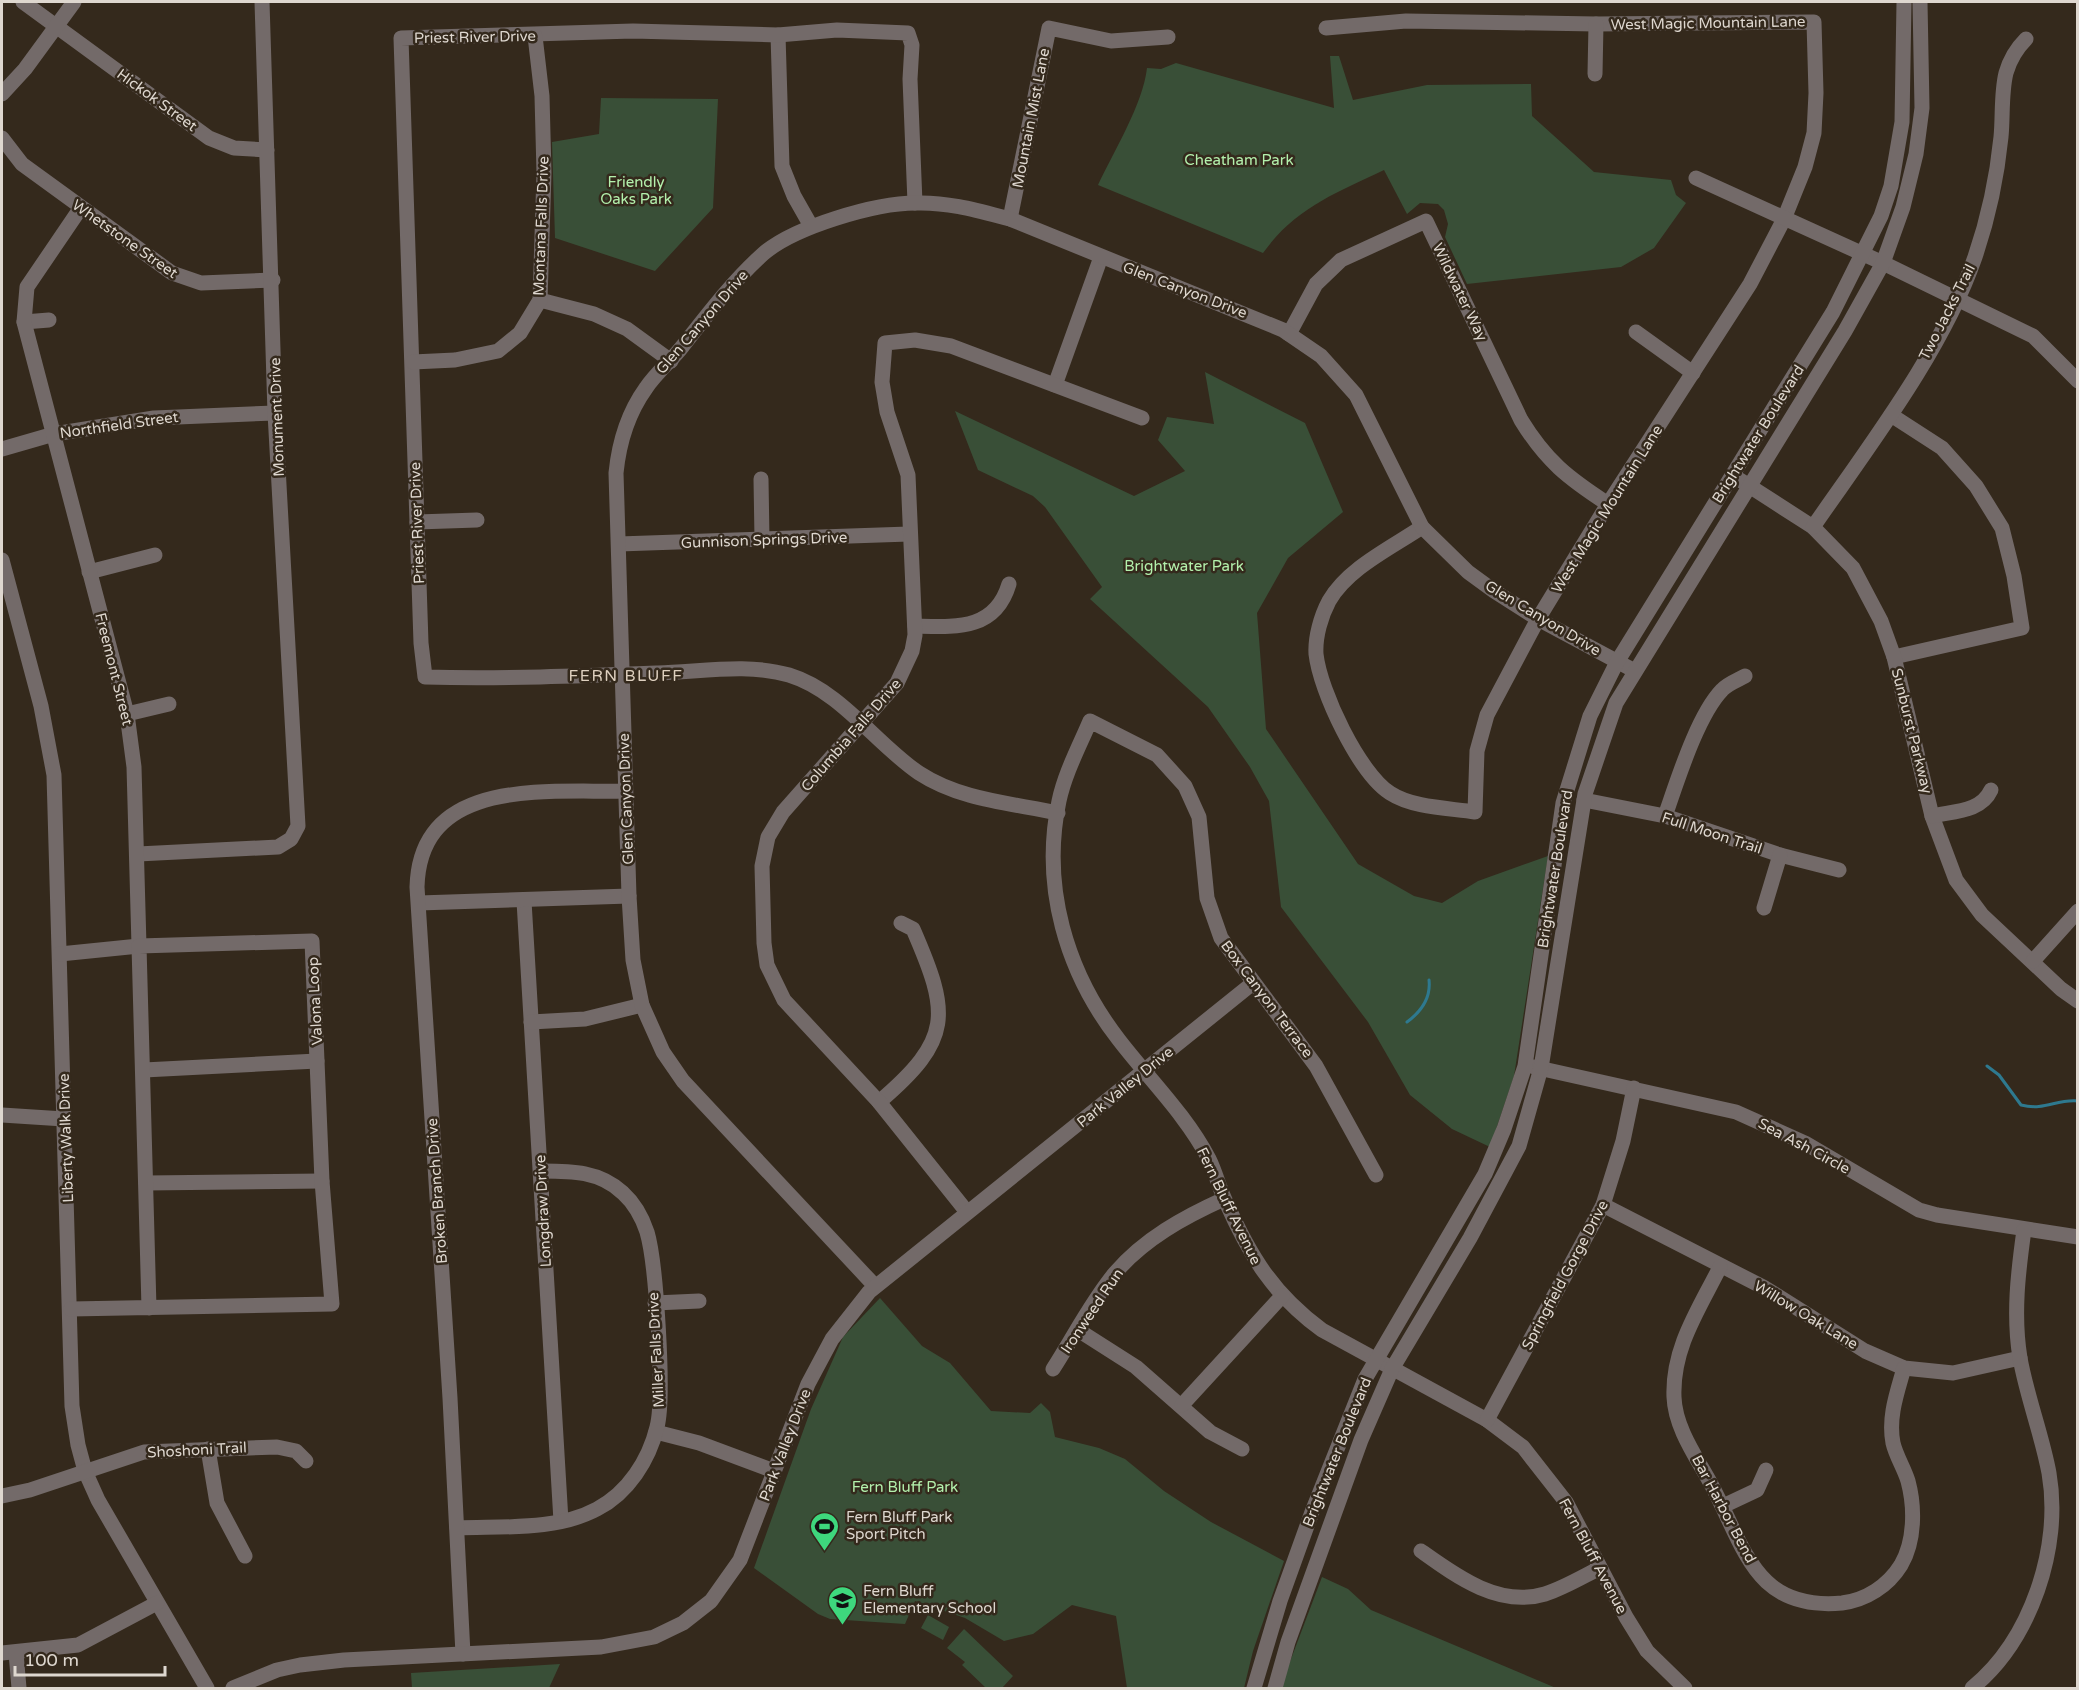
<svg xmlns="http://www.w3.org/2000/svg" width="2079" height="1690" viewBox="0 0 2079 1690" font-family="'Varela Round',sans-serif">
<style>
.green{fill:#394f37}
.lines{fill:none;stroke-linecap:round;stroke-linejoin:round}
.stream{stroke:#2e798f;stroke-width:3}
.minor{stroke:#736a69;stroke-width:15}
.labels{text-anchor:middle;stroke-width:5;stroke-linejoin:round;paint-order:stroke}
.street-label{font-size:15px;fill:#ded7cf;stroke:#34291c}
.park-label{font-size:15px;fill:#b3f0ac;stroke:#34291c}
.poi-label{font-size:15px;fill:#ded7cf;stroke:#34291c;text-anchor:start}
.neighbourhood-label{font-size:16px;letter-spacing:1.5px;fill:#ded0bf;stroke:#34291c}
</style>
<rect width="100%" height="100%" fill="#34291c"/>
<g class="green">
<path d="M1330,56H1339L1353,100L1427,85L1531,84L1532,116L1594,172L1671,180L1676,195L1686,203L1654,248L1621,267L1467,284L1445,237L1448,224L1444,210L1438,204L1420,203L1407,214L1384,170C1336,193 1295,208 1263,253L1098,185C1114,151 1143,104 1147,68L1161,69L1176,63L1334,108Z"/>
<polygon points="601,98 718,99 713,208 655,271 555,238 552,142 599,134"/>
<polygon points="1205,372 1305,423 1343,512 1288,558 1257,613 1266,729 1358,864 1414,896 1442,903 1478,881 1548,856 1514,1076 1490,1147 1452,1129 1410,1095 1368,1022 1281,907 1269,801 1250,767 1208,707 1090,599 1102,587 1045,507 1033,496 978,470 955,411 1134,496 1185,471 1158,440 1167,417 1214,424"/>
<polygon points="880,1298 922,1346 950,1363 991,1411 1030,1413 1041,1403 1050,1412 1055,1437 1099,1448 1125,1459 1164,1491 1211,1522 1284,1561 1253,1651 1244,1688 1127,1688 1116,1616 1072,1605 1033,1634 1004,1641 965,1618 915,1601 905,1624 830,1619 818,1614 754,1568 811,1409 843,1337"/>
<polygon points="1322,1577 1348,1589 1371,1610 1556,1688 1280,1688"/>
<polygon points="928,1615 949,1627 943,1640 921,1628"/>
<polygon points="964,1629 1013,1676 1002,1688 986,1688 962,1665 965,1662 947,1648"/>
<polygon points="560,1664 549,1688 412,1688 411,1673"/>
</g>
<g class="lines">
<g class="stream">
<path d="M1407,1022C1422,1011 1431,998 1429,980"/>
<path d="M1987,1066L1999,1075L2021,1105C2046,1111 2055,1099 2078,1101"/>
</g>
<g class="minor">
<polyline points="23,2 209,138 234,148 267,150"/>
<path d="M1326,28L1406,21L1596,24L1814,22L1816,93L1814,133L1805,167L1784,219L1750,284L1608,504L1538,619L1487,715L1477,751L1475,812C1449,808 1413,808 1390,793C1359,773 1320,691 1316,654C1315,637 1321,616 1329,601C1348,568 1391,548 1422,527"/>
<polyline points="778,35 782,166 794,196 811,226"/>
<polyline points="1595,74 1596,24"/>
<polyline points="2,94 25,69 74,2"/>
<polyline points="2,138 22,164 172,273 201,283 273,280"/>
<polyline points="1696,178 1883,263 2033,336 2078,381"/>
<path d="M915,203L910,79L912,45L908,33L837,30L778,35L633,31L401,38L421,643L425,677C503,679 580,676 658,673C700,672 748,663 789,675C841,691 875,743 919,773C960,800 1011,803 1058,813"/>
<polyline points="1010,219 1049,28 1111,41 1168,37"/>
<polyline points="540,300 594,314 627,329 671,361"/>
<polyline points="24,322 49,320"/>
<polyline points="1636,332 1693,373"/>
<path d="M1289,334L1316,284L1341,260L1426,221L1521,420C1546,461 1568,478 1608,504"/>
<polyline points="413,362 455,360 498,351 520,333 540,300 544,173 542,96 535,36"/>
<polyline points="1055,385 1101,257"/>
<polyline points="1891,415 1942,448 1976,486 2002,528 2014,576 2022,628 1894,657"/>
<polyline points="2,449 54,434 154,418 275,413"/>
<polyline points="761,479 762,539"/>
<polyline points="1740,480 1813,527 1853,568 1881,621 1894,657 1932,816 1956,880 1982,915 2061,989 2078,1001"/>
<polyline points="417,522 477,520"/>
<path d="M1813,527C1869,446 1943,350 1975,257C1988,219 1997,177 2001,137C2003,117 2001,93 2006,73C2010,59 2016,49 2026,39"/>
<polyline points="619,544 909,534"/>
<polyline points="2,560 41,706 54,775 72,1406 78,1445 85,1471 98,1500 207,1688"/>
<polyline points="89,572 155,555"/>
<path d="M915,626C955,627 995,631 1009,584"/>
<polyline points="127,714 169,704"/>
<polyline points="1584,800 1665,816 1780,855 1839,870"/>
<path d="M1665,816C1677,782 1697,716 1722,690C1727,684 1738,680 1745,676"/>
<path d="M1932,816C1954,811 1981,812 1991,790"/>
<polyline points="138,854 278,847 291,839 298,826 275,413 262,2"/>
<polyline points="524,901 561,1521"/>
<polyline points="419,903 629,896"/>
<polyline points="1764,908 1780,855"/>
<polyline points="60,954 139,946 134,767 127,714 24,322 27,287 80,209"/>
<polyline points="2033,961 2078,911"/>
<polyline points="531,1022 585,1019 642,1005"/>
<polyline points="1534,1067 1736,1112 1805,1143 1919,1210 1937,1215 2078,1237"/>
<polyline points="144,1070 317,1061"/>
<path d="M879,1102C953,1039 950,1014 913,929L901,923"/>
<polyline points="2,1115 64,1119"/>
<path d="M1376,1175L1316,1066L1221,938L1207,898L1199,817L1185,786L1157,755L1090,721C1079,747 1065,773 1059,801C1041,886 1066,972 1119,1040C1149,1079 1186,1115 1209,1159C1216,1173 1219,1188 1226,1202C1250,1256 1273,1294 1322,1330L1487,1420L1523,1447L1566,1502L1626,1617L1647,1651L1685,1688"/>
<polyline points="146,1183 322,1181"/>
<polyline points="1603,1205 1765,1288 1865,1351 1904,1368 1953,1373 2020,1358"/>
<polyline points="967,1212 879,1102 784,1000 767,965 764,943 762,866 768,837 783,812 897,683 912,651 915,635 908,475 887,412 882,382 885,343 915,340 951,346 1142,418"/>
<path d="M1720,1267C1699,1309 1672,1348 1674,1397C1675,1428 1697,1458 1711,1484C1745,1547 1754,1611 1842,1603C1866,1600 1888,1586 1901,1565C1915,1541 1915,1507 1908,1481C1904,1468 1896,1456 1893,1443C1888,1417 1897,1393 1904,1368"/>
<path d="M875,1286L683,1081L663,1052L642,1005L633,960L629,896L616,473C619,443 628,413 646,388C656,373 671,361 682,347C708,314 732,282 763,254C794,227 875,203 916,203C949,202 979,211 1010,219L1283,330L1321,356L1356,395L1422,527L1468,572L1494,591L1538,619L1635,671"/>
<polyline points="655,1303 699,1301"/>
<polyline points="71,1309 332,1304 322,1181 312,941 139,946 149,1308"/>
<polyline points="1078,1330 1136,1367 1210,1432 1242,1449"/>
<path d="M1053,1369C1073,1338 1091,1302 1115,1273C1144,1239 1184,1217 1224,1199"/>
<polyline points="1182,1405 1282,1296"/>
<polyline points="1487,1420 1603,1205 1623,1141 1634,1088"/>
<polyline points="656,1432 699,1443 774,1471"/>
<polyline points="208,1449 217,1503 245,1556"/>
<polyline points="2,1496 30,1490 144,1452 277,1447 296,1451 306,1461"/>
<polyline points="1723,1506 1757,1490 1766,1470"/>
<path d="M457,1528C502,1526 556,1531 597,1509C628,1493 649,1460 657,1427C665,1397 656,1262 647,1232C642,1217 634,1203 623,1193C600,1171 571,1171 542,1171"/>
<path d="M1421,1551C1456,1576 1499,1608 1545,1594C1564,1588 1582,1577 1600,1568"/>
<polyline points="2,1653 78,1645 157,1603"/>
<polyline points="16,1653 19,1688"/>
<path d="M463,1654L450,1398L417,887C420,776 548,793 625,791"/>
<polyline points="233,1688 277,1670 300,1665 344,1660 601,1647 654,1637 683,1623 711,1601 740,1560 808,1384 832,1339 869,1292 1253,983"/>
<polyline points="1254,1688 1280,1601 1312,1512 1365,1379 1485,1174 1504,1129 1525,1066 1563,803 1590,716 1617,662 1833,312 1881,216 1891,186 1902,122 1904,2"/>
<polyline points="1275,1688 1288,1642 1361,1440 1392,1369 1470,1238 1519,1146 1541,1068 1585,794 1616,703 1845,331 1883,263 1903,207 1916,154 1922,108 1920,2"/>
<path d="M1972,1688C2031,1640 2062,1547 2049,1473C2042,1435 2027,1397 2020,1358C2013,1315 2018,1273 2024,1230"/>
</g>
</g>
<defs>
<symbol id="stadium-pin" viewBox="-11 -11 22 30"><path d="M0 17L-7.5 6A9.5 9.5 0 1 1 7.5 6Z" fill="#3ed77d" stroke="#34291c"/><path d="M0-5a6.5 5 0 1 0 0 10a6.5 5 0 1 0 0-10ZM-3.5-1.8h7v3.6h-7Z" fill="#111"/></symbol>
<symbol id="school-pin" viewBox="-11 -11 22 30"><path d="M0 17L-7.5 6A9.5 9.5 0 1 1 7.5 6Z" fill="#3ed77d" stroke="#34291c"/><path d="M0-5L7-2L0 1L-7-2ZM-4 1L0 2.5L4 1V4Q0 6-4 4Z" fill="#111"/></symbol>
</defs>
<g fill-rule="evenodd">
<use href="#stadium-pin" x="808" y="1510" width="33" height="45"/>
<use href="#school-pin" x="826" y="1584" width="33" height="45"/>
</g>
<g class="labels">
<g class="street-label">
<text transform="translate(1708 23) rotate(-1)" y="5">West Magic Mountain Lane</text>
<text transform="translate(475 37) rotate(-1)" y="5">Priest River Drive</text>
<text transform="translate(157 100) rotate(36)" y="5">Hickok Street</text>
<text transform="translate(1031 118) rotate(-79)" y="5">Mountain Mist Lane</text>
<text transform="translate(541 226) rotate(-88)" y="5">Montana Falls Drive</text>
<text transform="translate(125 239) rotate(35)" y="5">Whetstone Street</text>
<text transform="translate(1185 290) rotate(21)" y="5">Glen Canyon Drive</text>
<text transform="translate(1460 292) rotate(64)" y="5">Wildwater Way</text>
<text transform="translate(1947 312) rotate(-63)" y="5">Two Jacks Trail</text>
<text transform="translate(702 322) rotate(-49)" y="5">Glen Canyon Drive</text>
<text transform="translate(277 417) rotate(-92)" y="5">Monument Drive</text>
<text transform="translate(119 425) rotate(-8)" y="5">Northfield Street</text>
<text transform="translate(1758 434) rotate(-58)" y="5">Brightwater Boulevard</text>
<text transform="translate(1607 509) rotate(-58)" y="5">West Magic Mountain Lane</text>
<text transform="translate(417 523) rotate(-92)" y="5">Priest River Drive</text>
<text transform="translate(764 540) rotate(-2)" y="5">Gunnison Springs Drive</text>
<text transform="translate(1543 618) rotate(31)" y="5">Glen Canyon Drive</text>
<text transform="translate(114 669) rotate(76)" y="5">Freemont Street</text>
<text transform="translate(1912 731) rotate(76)" y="5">Sunburst Parkway</text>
<text transform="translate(851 735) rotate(-49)" y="5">Columbia Falls Drive</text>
<text transform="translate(626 799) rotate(-92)" y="5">Glen Canyon Drive</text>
<text transform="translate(1712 833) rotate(18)" y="5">Full Moon Trail</text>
<text transform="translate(1555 869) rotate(-81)" y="5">Brightwater Boulevard</text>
<text transform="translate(1267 999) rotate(53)" y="5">Box Canyon Terrace</text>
<text transform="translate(315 1001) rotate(-93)" y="5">Valona Loop</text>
<text transform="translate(1125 1087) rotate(-39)" y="5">Park Valley Drive</text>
<text transform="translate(66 1138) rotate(-92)" y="5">Liberty Walk Drive</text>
<text transform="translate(1804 1146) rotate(28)" y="5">Sea Ash Circle</text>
<text transform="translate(437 1191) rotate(-94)" y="5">Broken Branch Drive</text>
<text transform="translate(1229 1206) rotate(64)" y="5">Fern Bluff Avenue</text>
<text transform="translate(543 1211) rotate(-93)" y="5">Longdraw Drive</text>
<text transform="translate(1565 1275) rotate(-62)" y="5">Springfield Gorge Drive</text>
<text transform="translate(1092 1311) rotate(-56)" y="5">Ironweed Run</text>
<text transform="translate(1806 1315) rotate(31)" y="5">Willow Oak Lane</text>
<text transform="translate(656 1350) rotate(-93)" y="5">Miller Falls Drive</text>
<text transform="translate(785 1445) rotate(-69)" y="5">Park Valley Drive</text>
<text transform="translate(197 1450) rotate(-3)" y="5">Shoshoni Trail</text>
<text transform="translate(1337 1452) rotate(-68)" y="5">Brightwater Boulevard</text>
<text transform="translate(1724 1509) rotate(62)" y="5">Bar Harbor Bend</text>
<text transform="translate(1593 1556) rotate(62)" y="5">Fern Bluff Avenue</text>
</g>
<g class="park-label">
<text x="1239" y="165">Cheatham Park</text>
<text x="636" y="187">Friendly<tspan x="636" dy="17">Oaks Park</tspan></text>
<text x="1184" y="571">Brightwater Park</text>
<text x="905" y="1492">Fern Bluff Park</text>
</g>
<g class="poi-label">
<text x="846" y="1522">Fern Bluff Park<tspan x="846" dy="17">Sport Pitch</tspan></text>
<text x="863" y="1596">Fern Bluff<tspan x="863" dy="17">Elementary School</tspan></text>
</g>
<g class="neighbourhood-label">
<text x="626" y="681">FERN BLUFF</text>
</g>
</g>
<rect width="2079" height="1690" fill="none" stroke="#ded7cf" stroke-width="6"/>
<path d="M15 1666v9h150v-9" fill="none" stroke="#ded7cf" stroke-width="3"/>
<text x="24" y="1666" font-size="18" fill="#ded7cf" stroke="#34291c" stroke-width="4.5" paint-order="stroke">100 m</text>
</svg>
